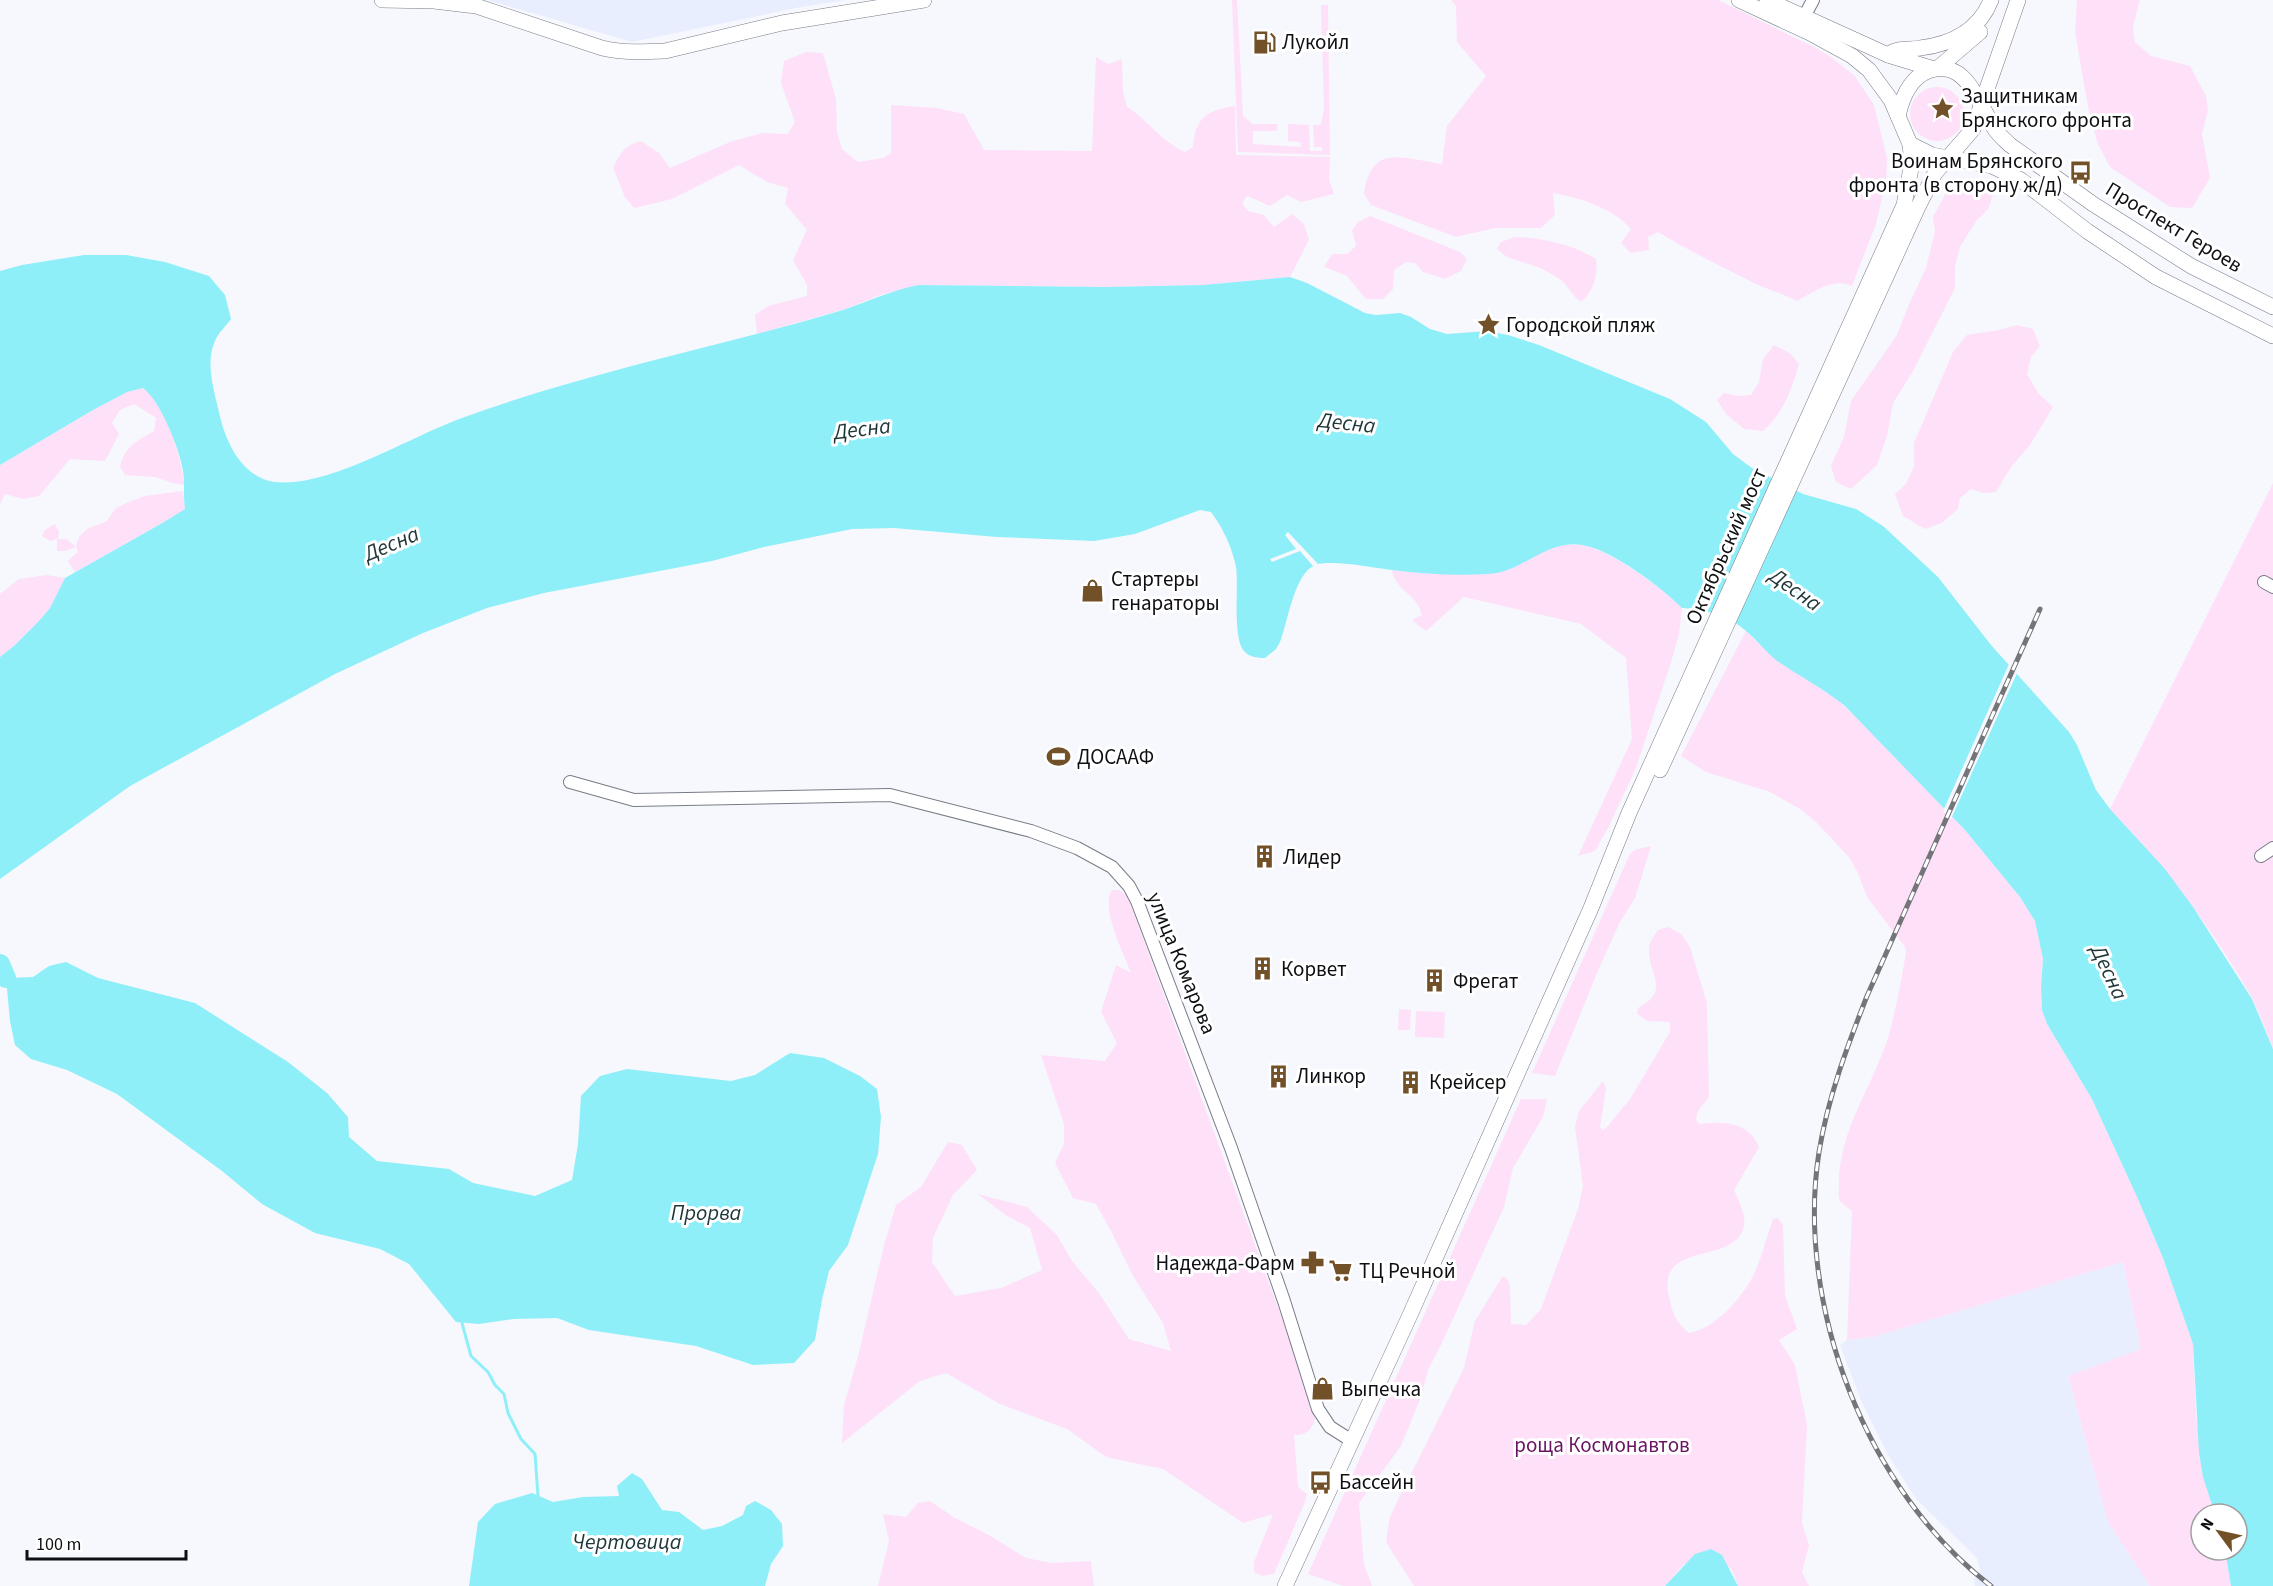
<svg xmlns="http://www.w3.org/2000/svg" width="2273" height="1586" viewBox="0 0 2273 1586" font-family="'Source Sans 3',sans-serif">
<style>
.built{fill:#e8eefd}
.green{fill:#fee0f9}
.water{fill:#8eeff9}
.pier{fill:#f6f8fd}
.lines{fill:none;stroke-linecap:round;stroke-linejoin:round}
.stream{stroke:#8eeff9;stroke-width:3}
.river{stroke:#8eeff9;stroke-width:20}
.minor-casing{stroke:#787c86;stroke-width:14}
.major-casing{stroke:#787c86;stroke-width:16}
.minor{stroke:#fff;stroke-width:12}
.major{stroke:#fff;stroke-width:15}
.rail-casing{stroke:#737579;stroke-width:5}
.rail{stroke:#fff;stroke-width:3;stroke-dasharray:9;stroke-linecap:butt}
.labels{text-anchor:middle;stroke-width:6;stroke-linejoin:round;paint-order:stroke}
.poi-label{font-size:21px;fill:#0d0f12;stroke:#fff;text-anchor:start}
.street-label{font-size:21px;fill:#0d0f12;stroke:#fff}
.park-label{font-size:21px;fill:#691561;stroke:#fff}
.water-label{font-size:22px;font-style:italic;fill:#1f3638;stroke:#fff}
</style>
<rect width="100%" height="100%" fill="#f6f8fd"/>
<g class="built">
<polygon points="487,0 846,0 801,7 632,42"/>
<polygon points="2123,1262 2141,1349 2068,1377 2108,1522 2150,1586 1975,1586 1974,1579 1980,1570 1977,1558 1916,1499 1887,1453 1862,1403 1840,1345 1847,1340 1873,1337"/>
</g>
<g class="green">
<polygon points="1232,0 1237,0 1243,116 1253,124 1278,124 1277,131 1253,131 1253,144 1301,147 1300,142 1288,141 1288,124 1309,125 1310,151 1322,151 1322,147 1314,147 1313,125 1321,125 1324,108 1321,5 1328,5 1330,155 1238,152"/>
<path d="M1451,0H1718L1814,47L1831,57L1855,76L1874,105L1887,158L1886,180L1876,224L1852,286C1834,277 1813,292 1797,301C1782,293 1768,290 1754,283C1721,266 1689,251 1658,232L1648,237L1649,250L1631,253L1621,243L1631,229C1613,208 1580,198 1553,193L1555,215L1541,228H1495L1456,237L1371,205L1364,194C1371,142 1404,159 1442,164L1447,126L1486,76L1457,42L1456,6Z"/>
<polygon points="2077,0 2140,0 2133,27 2135,42 2151,56 2190,66 2206,96 2208,110 2202,134 2210,178 2192,208 2170,207 2110,167 2098,144 2089,112 2075,32"/>
<path d="M806,52L823,53L836,99L837,132L842,149L858,162L883,158L891,153V105L937,108L964,114L984,150L1092,151L1096,57L1108,64L1122,59L1123,92L1127,107C1150,121 1159,140 1185,152L1193,147C1195,118 1207,110 1235,106L1236,155L1330,157L1329,180L1334,194L1301,202L1287,195L1270,206L1247,196L1242,203L1248,211L1264,215L1274,227L1292,214L1304,224L1309,240L1290,277L1203,285L1105,287L919,285L880,295L845,309L757,334L755,315L768,306L807,296V285L793,260L807,230L785,204L788,188L767,182L739,165L672,199L634,208L625,197L613,168C620,154 625,144 641,141L659,153L670,168L730,142L762,133L788,134L795,122L781,83L784,61Z"/>
<circle cx="1937" cy="114" r="27"/>
<polygon points="1973,186 1993,195 1988,209 1976,221 1960,247 1955,266 1955,288 1913,371 1893,403 1887,436 1877,465 1851,489 1836,482 1831,466 1844,437 1851,401 1897,335 1909,304 1926,268 1935,231 1933,217 1946,193"/>
<polygon points="1370,216 1460,252 1467,259 1461,271 1445,279 1423,272 1415,263 1406,262 1394,270 1393,289 1383,299 1366,299 1347,276 1324,267 1332,254 1347,254 1356,246 1352,230 1358,222"/>
<path d="M1515,237C1543,238 1572,244 1596,259C1598,275 1594,291 1581,302C1571,295 1568,284 1558,278C1550,273 1540,267 1531,265C1516,259 1510,261 1497,249L1501,242Z"/>
<polygon points="2017,325 2033,329 2040,346 2031,357 2027,374 2038,393 2053,407 2030,445 2011,467 1996,492 1984,493 1971,489 1960,498 1958,509 1942,523 1925,529 1903,516 1895,494 1906,484 1914,466 1914,443 1953,352 1967,335 1999,330"/>
<path d="M1774,345L1791,354L1799,364C1791,391 1784,412 1763,431L1744,429L1726,414L1717,400L1724,393L1738,396L1751,395L1759,382L1763,359Z"/>
<path d="M143,388C165,404 182,458 184,485L173,483L155,477L125,475L120,467C124,447 137,441 154,431L156,418L134,404L120,410L112,423L119,434L105,461L70,459L39,496L23,499L5,494L0,504V465L93,410L127,391Z"/>
<path d="M2273,483V1049C2266,1032 2260,1014 2252,998C2213,929 2165,866 2110,809Z"/>
<polygon points="183,491 185,509 164,522 75,572 68,561 78,552 76,547 65,551 57,551 57,539 50,541 42,536 45,530 55,524 59,532 58,539 66,539 76,547 79,537 87,529 107,521 115,509 126,503 145,496"/>
<path d="M1563,545C1569,545 1576,544 1582,545C1609,549 1662,588 1682,608L1679,634L1672,659L1636,768L1608,828L1595,851L1578,856L1632,739L1626,658L1581,624L1464,597L1426,631L1412,620L1422,615C1417,593 1395,591 1392,570L1432,574H1491L1515,567L1543,551Z"/>
<polygon points="47,575 65,578 50,608 39,621 15,645 0,657 0,594 19,579"/>
<path d="M1746,631L1772,656L1830,693L1874,734L1965,830L2020,897L2035,921L2043,959L2041,987L2042,1010L2047,1024L2092,1099L2138,1199L2163,1258L2193,1344L2196,1417L2215,1514H2201V1550H2225L2231,1586H2150L2108,1522L2068,1376L2141,1349L2123,1262L1873,1337L1847,1340L1852,1211C1848,1208 1843,1205 1841,1202C1837,1197 1839,1190 1839,1184C1839,1129 1872,1088 1888,1038C1896,1010 1901,981 1906,953L1905,947L1867,897L1858,873L1848,856L1817,823L1800,809L1770,792L1706,772L1681,756Z"/>
<polygon points="1651,846 1635,898 1619,924 1600,966 1555,1076 1532,1073 1630,854 1634,850"/>
<path d="M1112,890H1120L1128,897L1291,1343L1315,1418C1312,1431 1306,1435 1294,1435L1298,1487L1307,1494L1305,1502L1274,1574L1262,1576L1254,1572V1562L1273,1514L1243,1523L1163,1469L1106,1457L1067,1429L1000,1404L946,1373L920,1381L842,1443L844,1405L858,1357L884,1245L896,1205L921,1187L948,1142L962,1145L977,1170L953,1195L933,1238L932,1262L955,1296L1001,1288L1042,1270L1030,1228L1007,1216L978,1194L1027,1207L1057,1235L1072,1261L1099,1293L1129,1339L1171,1351L1163,1323L1133,1276L1112,1233L1096,1204L1073,1198L1055,1163L1064,1144V1124L1041,1055L1105,1061L1117,1043L1101,1012L1116,965L1131,973C1124,954 1100,908 1112,890Z"/>
<path d="M1668,927L1681,934L1690,947L1707,1003L1709,1097L1698,1111L1696,1120L1699,1124C1723,1121 1749,1122 1759,1147L1734,1190C1739,1202 1748,1217 1743,1230C1729,1266 1653,1239 1670,1301C1673,1315 1678,1324 1689,1333C1715,1329 1741,1299 1753,1276C1762,1258 1766,1238 1773,1219L1778,1218L1783,1225L1785,1295L1797,1329L1779,1340L1795,1365L1807,1424L1802,1523L1809,1545L1802,1572L1809,1586H1738L1731,1568L1684,1564L1665,1586H1414L1386,1542L1390,1516L1464,1368L1475,1321L1502,1277L1507,1278L1510,1286L1511,1324L1526,1325L1541,1309L1578,1209L1583,1186L1575,1127L1579,1111L1603,1081L1606,1089L1600,1127L1603,1130L1607,1127L1630,1099L1670,1032V1022L1648,1021L1637,1014L1638,1008C1670,991 1650,978 1649,951C1648,943 1654,936 1658,930Z"/>
<polygon points="1399,1009 1411,1010 1410,1030 1398,1030"/>
<polygon points="1416,1011 1445,1012 1444,1038 1415,1037"/>
<polygon points="1521,1099 1547,1099 1543,1117 1513,1168 1504,1207 1441,1345 1428,1370 1421,1397 1401,1446 1359,1503 1364,1564 1372,1586 1343,1586 1308,1574"/>
<polygon points="930,1501 955,1518 987,1534 1026,1558 1052,1563 1091,1561 1094,1586 878,1586 889,1541 883,1514 906,1517 918,1503"/>
</g>
<g class="water">
<path d="M84,255H126L165,262L209,276L225,295L231,319C226,326 218,333 215,341C205,362 214,391 219,412C225,441 242,478 275,482C329,488 409,437 462,418C571,378 686,353 798,323C814,318 831,314 846,309C871,300 893,290 919,285L1105,287L1203,285L1290,277L1307,283L1365,313L1376,315L1400,313L1411,317L1430,329L1447,334L1487,331L1508,335L1539,345L1670,399L1706,422L1733,454L1752,468L1803,494L1856,509L1883,526L1938,577L1991,645L2069,732L2077,745L2096,790L2110,809L2165,869L2193,907L2252,999L2273,1049V1586H2231L2225,1550H2237V1514H2215L2203,1477L2199,1452L2193,1344L2163,1258L2138,1199L2092,1099L2047,1024L2042,1010L2041,987L2043,959L2035,921L2020,897L1965,830L1845,706C1823,688 1799,676 1776,660C1765,651 1757,640 1746,631C1730,616 1703,609 1682,608C1662,588 1611,549 1582,545C1546,539 1522,573 1488,574C1456,576 1424,574 1392,570C1375,568 1330,559 1315,565C1294,574 1288,622 1280,642L1276,649L1265,658C1257,658 1249,657 1244,651C1232,637 1239,586 1236,567C1232,547 1223,528 1211,512L1200,510L1135,534L1094,541L997,537L894,528L852,529L764,547L712,561L544,593L487,608L423,633L335,674L130,786L0,879V657L15,645L39,621L50,608L65,578L164,522L185,509C183,496 185,484 183,471C180,450 160,400 143,388L127,392L93,410L0,465V271L22,265Z"/>
<polygon points="66,962 98,978 195,1003 288,1062 327,1093 348,1117 349,1137 377,1161 449,1169 473,1183 535,1196 572,1180 578,1144 581,1096 600,1076 627,1069 731,1081 755,1075 790,1053 824,1058 860,1076 877,1089 881,1117 878,1154 848,1245 829,1271 822,1300 815,1340 794,1363 753,1365 696,1346 589,1330 557,1318 514,1319 479,1324 456,1322 409,1264 380,1249 315,1233 262,1204 222,1171 117,1094 67,1070 31,1059 15,1045 10,1021 6,978 33,977 49,966"/>
<polygon points="632,1473 642,1479 662,1510 679,1512 703,1530 722,1526 743,1515 746,1506 755,1501 771,1510 782,1524 783,1546 771,1564 765,1586 469,1586 478,1522 495,1504 532,1493 553,1502 583,1497 619,1496 617,1486"/>
<polygon points="1711,1549 1722,1555 1738,1586 1665,1586 1695,1554"/>
</g>
<g class="pier">
<polygon points="1288,532 1318,564 1313,566 1300,551 1272,562 1270,559 1296,549 1285,535"/>
<polygon points="2010,662 2018,671 1951,819 1943,811"/>
</g>
<g class="lines">
<polyline class="stream" points="462,1323 471,1356 488,1372 495,1385 504,1394 508,1413 521,1439 535,1454 538,1496"/>
<polyline class="river" points="0,964 6,978"/>
<defs>
<g id="minor">
<polyline points="1804,17 1813,0"/>
<polyline points="2264,582 2273,587"/>
<polyline points="570,782 634,800 890,795 1031,831 1077,848 1112,867 1129,886 1137,901 1231,1148 1284,1301 1318,1409 1330,1427 1352,1441"/>
<polyline points="2261,856 2273,848"/>
</g>
<g id="major">
<path d="M382,0L434,1L476,6L602,48C623,53 644,52 665,51L782,23L924,0"/>
<polyline points="1767,0 1888,55 1934,69"/>
<path d="M1888,55C1897,47 1909,50 1920,48C1952,44 1979,31 1991,0"/>
<polyline points="1938,68 1980,32"/>
<path d="M1898,116C1902,98 1910,78 1928,71C1968,56 1979,108 1997,132C2001,137 2006,141 2010,145L2093,204L2191,266L2273,307"/>
<polyline points="1910,144 1932,155 1992,166 2021,180 2087,231 2156,277 2273,336"/>
<polyline points="1660,770 1918,207 1935,173 1973,129 2018,0"/>
<polyline points="1285,1586 1410,1315 1591,908 1629,813 1904,205 1912,163 1910,144 1891,100 1869,70 1852,56 1810,33 1739,0"/>
</g>
</defs>
<use href="#minor" class="minor-casing"/>
<use href="#major" class="major-casing"/>
<use href="#minor" class="minor"/>
<use href="#major" class="major"/>
<defs>
<path id="rail" d="M1991,1586C1867,1491 1795,1306 1819,1152C1828,1097 1847,1047 1867,996L2040,609"/>
</defs>
<use href="#rail" class="rail-casing"/>
<use href="#rail" class="rail"/>
</g>
<defs>
<symbol id="fuel-bare" viewBox="-9 -9 18 18"><path d="M-5.5-6h7V0h2V4h1.3V-2.5L3-4.5l.8-.8L6-3V5H2.5V1h-1V6h-7ZM-4.2-4.7v3.2H.2V-4.7Z" fill="#725028" stroke="#fff" stroke-width="2.5" paint-order="stroke"/></symbol>
<symbol id="sight-bare" viewBox="-9 -9 18 18"><path d="M0-6L1.8-2.2L6-1.7L2.9 1.2L3.7 5.4L0 3.3L-3.7 5.4L-2.9 1.2L-6-1.7L-1.8-2.2Z" fill="#725028" stroke="#fff" stroke-width="2.5" paint-order="stroke"/></symbol>
<symbol id="bus-bare" viewBox="-9 -9 18 18"><path d="M-5-6H5V4H4V6H2V4H-2V6H-4V4H-5ZM-3.5-4V0h7V-4ZM-3.5 1.2v1.5H-2V1.2ZM2 1.2v1.5H3.5V1.2Z" fill="#725028" stroke="#fff" stroke-width="2.5" paint-order="stroke"/></symbol>
<symbol id="shop-bare" viewBox="-9 -9 18 18"><path d="M-5-2.5h2.3a2.7 3.5 0 0 1 5.4 0H5L5.5 6h-11ZM-1.5-2.5h3a1.5 2.3 0 0 0-3 0Z" fill="#725028" stroke="#fff" stroke-width="2.5" paint-order="stroke"/></symbol>
<symbol id="stadium-bare" viewBox="-9 -9 18 18"><path d="M0-5a6.5 5 0 1 0 0 10a6.5 5 0 1 0 0-10ZM-3.5-1.8h7v3.6h-7Z" fill="#725028" stroke="#fff" stroke-width="2.5" paint-order="stroke"/></symbol>
<symbol id="building-bare" viewBox="-9 -9 18 18"><path d="M-4-6H4V6H1V3H-1V6H-4ZM-2.5-4.3h1.7v1.8h-1.7ZM.8-4.3h1.7v1.8H.8ZM-2.5-1h1.7V.8h-1.7ZM.8-1h1.7V.8H.8Z" fill="#725028" stroke="#fff" stroke-width="2.5" paint-order="stroke"/></symbol>
<symbol id="pharmacy-bare" viewBox="-9 -9 18 18"><path d="M-2-6h4v4h4v4h-4v4h-4v-4h-4v-4h4Z" fill="#725028" stroke="#fff" stroke-width="2.5" paint-order="stroke"/></symbol>
<symbol id="supermarket-bare" viewBox="-9 -9 18 18"><path d="M-6-5.5h2.5l.6 2H6L4.5 2H-2.5L-4.4-4H-6ZM-1.5 3.2a1.3 1.3 0 1 0 .1 0ZM3 3.2a1.3 1.3 0 1 0 .1 0Z" fill="#725028" stroke="#fff" stroke-width="2.5" paint-order="stroke"/></symbol>
</defs>
<g fill-rule="evenodd">
<use href="#fuel-bare" x="1248" y="26" width="33" height="33"/>
<use href="#sight-bare" x="1926" y="92" width="33" height="33"/>
<use href="#bus-bare" x="2064" y="156" width="33" height="33"/>
<use href="#sight-bare" x="1472" y="308" width="33" height="33"/>
<use href="#shop-bare" x="1076" y="574" width="33" height="33"/>
<use href="#stadium-bare" x="1042" y="740" width="33" height="33"/>
<use href="#building-bare" x="1248" y="840" width="33" height="33"/>
<use href="#building-bare" x="1246" y="952" width="33" height="33"/>
<use href="#building-bare" x="1418" y="964" width="33" height="33"/>
<use href="#building-bare" x="1262" y="1060" width="33" height="33"/>
<use href="#building-bare" x="1394" y="1066" width="33" height="33"/>
<use href="#pharmacy-bare" x="1296" y="1246" width="33" height="33"/>
<use href="#supermarket-bare" x="1324" y="1254" width="33" height="33"/>
<use href="#shop-bare" x="1306" y="1372" width="33" height="33"/>
<use href="#bus-bare" x="1304" y="1466" width="33" height="33"/>
</g>
<g class="labels">
<g class="poi-label">
<text x="1282" y="49">Лукойл</text>
<text x="1961" y="103">Защитникам<tspan x="1961" dy="24">Брянского фронта</tspan></text>
<text x="2063" y="168" text-anchor="end">Воинам Брянского<tspan x="2063" dy="24">фронта (в сторону ж/д)</tspan></text>
<text x="1506" y="332">Городской пляж</text>
<text x="1111" y="586">Стартеры<tspan x="1111" dy="24">генараторы</tspan></text>
<text x="1077" y="764">ДОСААФ</text>
<text x="1283" y="864">Лидер</text>
<text x="1281" y="976">Корвет</text>
<text x="1453" y="988">Фрегат</text>
<text x="1296" y="1083">Линкор</text>
<text x="1429" y="1089">Крейсер</text>
<text x="1295" y="1270" text-anchor="end">Надежда-Фарм</text>
<text x="1359" y="1278">ТЦ Речной</text>
<text x="1341" y="1396">Выпечка</text>
<text x="1339" y="1489">Бассейн</text>
</g>
<g class="street-label">
<text transform="translate(2174 227) rotate(31)" y="7">Проспект Героев</text>
<text transform="translate(1726 546) rotate(-66)" y="7">Октябрьский мост</text>
<text transform="translate(1182 963) rotate(68)" y="7">улица Комарова</text>
</g>
<g class="park-label">
<text x="1602" y="1452">роща Космонавтов</text>
</g>
<g class="water-label">
<text transform="translate(1347 422) rotate(6)" y="8">Десна</text>
<text transform="translate(862 428) rotate(-7)" y="8">Десна</text>
<text transform="translate(391 543) rotate(-23)" y="8">Десна</text>
<text transform="translate(1796 589) rotate(35)" y="8">Десна</text>
<text transform="translate(2110 972) rotate(65)" y="8">Десна</text>
<text x="706" y="1220">Прорва</text>
<text x="627" y="1549">Чертовица</text>
</g>
</g>
<g transform="translate(2219 1532) rotate(303)"><circle r="28" fill="#ffffff" stroke="#9e9fa0" stroke-width="1.5"/>
<path d="M0-4.5L10 22L0 15L-10 22Z" fill="#725028"/>
<text y="-9" font-size="16" font-weight="bold" text-anchor="middle" fill="#0d0f12">N</text>
</g>
<path d="M27 1550v9h159v-9" fill="none" stroke="#0d0f12" stroke-width="3"/>
<text x="36" y="1550" font-size="18" fill="#0d0f12" stroke="#ffffff" stroke-width="4.5" paint-order="stroke">100 m</text>
</svg>
